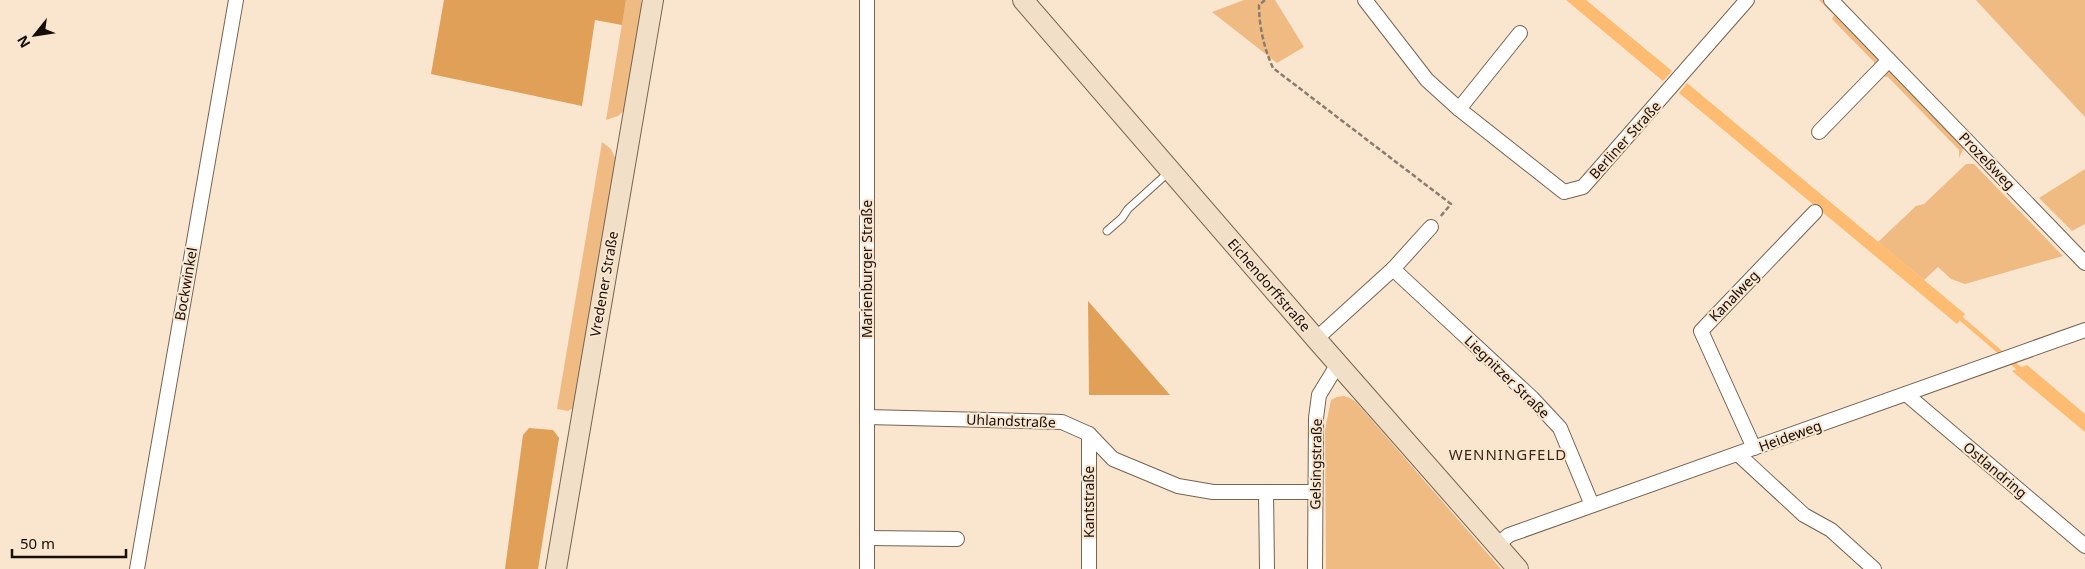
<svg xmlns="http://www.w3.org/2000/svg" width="2085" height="569" viewBox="0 0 2085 569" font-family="'Noto Sans',sans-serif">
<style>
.green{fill:#efbb83}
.forest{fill:#e0a057}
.water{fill:#fdbc72}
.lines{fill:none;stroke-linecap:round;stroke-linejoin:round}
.stream{stroke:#fdbc72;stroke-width:4.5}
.lane-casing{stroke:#766350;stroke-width:9}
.street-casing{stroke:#766350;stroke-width:16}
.secondary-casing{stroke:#766350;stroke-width:22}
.path{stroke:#8b7c6e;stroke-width:2.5;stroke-dasharray:5 2.5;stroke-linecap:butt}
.lane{stroke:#fff;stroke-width:7}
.street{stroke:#fff;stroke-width:14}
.secondary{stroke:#f2dfc7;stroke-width:20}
.labels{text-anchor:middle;stroke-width:4;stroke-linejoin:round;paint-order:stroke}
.street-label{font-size:14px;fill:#150e07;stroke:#fae5cf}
.neighbourhood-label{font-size:15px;letter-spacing:1px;fill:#3a2918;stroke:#fae5cf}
</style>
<rect width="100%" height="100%" fill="#fae5cf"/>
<g class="green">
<polygon points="626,0 641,0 642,10 625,110 618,116 606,120"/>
<polygon points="1244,0 1275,0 1304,47 1277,63 1212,12"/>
<polygon points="1819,0 1824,0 1880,57 1880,63 1874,70 1874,62 1832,19 1834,15"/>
<polygon points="1976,0 2085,0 2085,117 1986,11"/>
<polygon points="1887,71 1893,72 1965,145 1959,158 1959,150 1888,77 1880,76"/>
<polygon points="602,142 611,149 617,162 575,407 568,411 557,409"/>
<polygon points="1966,164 1974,164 2063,256 1965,284 1951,279 1938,267 1924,280 1878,242 1916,206 1924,204"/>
<polygon points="2085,169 2085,224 2072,231 2039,198"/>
<polygon points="1344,396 1350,398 1356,402 1501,569 1326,569 1325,430 1331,400 1337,397"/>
</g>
<g class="forest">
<polygon points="444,0 626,0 622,25 595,20 582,106 431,74"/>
<polygon points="1088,301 1170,395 1089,395"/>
<polygon points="529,428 553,430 559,438 538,569 505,569 523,435"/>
</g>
<g class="water">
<polygon points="1566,0 1586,0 1672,71 1663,81"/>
<polygon points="1687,83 1965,314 1957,324 1679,93"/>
<polygon points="2027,365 2085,414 2085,432 2012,371"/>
</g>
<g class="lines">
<polyline class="stream" points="1958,316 2022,371"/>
<defs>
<polyline id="lane" points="1107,231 1122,218 1128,209 1170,171"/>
<g id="street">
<polyline points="867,0 867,569"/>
<polyline points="1365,0 1427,80 1459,109 1564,192 1583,187 1747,0"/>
<polyline points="1831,0 2085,263"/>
<polyline points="1459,109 1520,33"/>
<polyline points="1819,132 1889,60"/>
<polyline points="1393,269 1431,227"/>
<polyline points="1316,339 1393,269 1532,398 1560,428 1592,505"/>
<polyline points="1906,394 2085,546"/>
<polyline points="867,417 1062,422 1089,434 1113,459 1178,486 1213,492 1315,492"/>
<polyline points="1754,448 1701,331 1815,212"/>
<polyline points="1738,454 1804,515 1831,530 1874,569"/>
<polyline points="1266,492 1267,569"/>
<polyline points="867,538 957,539"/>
<polyline points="1497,545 1509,535 2085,330"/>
<polyline points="137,569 236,0"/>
<polyline points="1089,569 1089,434"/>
<polyline points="1315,569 1316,418 1319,395 1338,364"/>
</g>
<g id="secondary">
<polyline points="1023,0 1316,339 1518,569"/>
<polyline points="556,569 653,0"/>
</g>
</defs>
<use href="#lane" class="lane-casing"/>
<use href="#street" class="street-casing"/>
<use href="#secondary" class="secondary-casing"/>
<path class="path" d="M1265,0L1259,5C1259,26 1264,48 1273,68L1451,204L1440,217"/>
<use href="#lane" class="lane"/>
<use href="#street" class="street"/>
<use href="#secondary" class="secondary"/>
</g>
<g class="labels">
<g class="street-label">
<text transform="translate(1625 140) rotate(-48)" y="5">Berliner Straße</text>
<text transform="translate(1987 161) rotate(46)" y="5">Prozeßweg</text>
<text transform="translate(867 269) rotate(-90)" y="5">Marienburger Straße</text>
<text transform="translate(186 284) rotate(-80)" y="5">Bockwinkel</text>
<text transform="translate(604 284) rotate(-80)" y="5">Vredener Straße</text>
<text transform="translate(1269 285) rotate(49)" y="5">Eichendorffstraße</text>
<text transform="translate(1734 296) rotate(-46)" y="5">Kanalweg</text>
<text transform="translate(1507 377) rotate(44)" y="5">Liegnitzer Straße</text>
<text transform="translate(1011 421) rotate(2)" y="5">Uhlandstraße</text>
<text transform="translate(1790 436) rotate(-20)" y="5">Heideweg</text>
<text transform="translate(1316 464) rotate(-89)" y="5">Gelsingstraße</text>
<text transform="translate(1995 470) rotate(40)" y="5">Ostlandring</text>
<text transform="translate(1089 502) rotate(-90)" y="5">Kantstraße</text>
</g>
<g class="neighbourhood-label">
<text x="1508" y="460">WENNINGFELD</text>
</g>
</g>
<g transform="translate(35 35) rotate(240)" stroke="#fae5cf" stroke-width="4" paint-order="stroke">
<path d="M0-4L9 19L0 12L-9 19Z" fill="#150e07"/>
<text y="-8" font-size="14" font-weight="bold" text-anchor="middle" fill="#150e07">N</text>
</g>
<path d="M12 549v8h114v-8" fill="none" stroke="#150e07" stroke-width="2.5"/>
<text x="20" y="549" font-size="15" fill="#150e07" stroke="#fae5cf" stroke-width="4" paint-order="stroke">50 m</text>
</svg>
